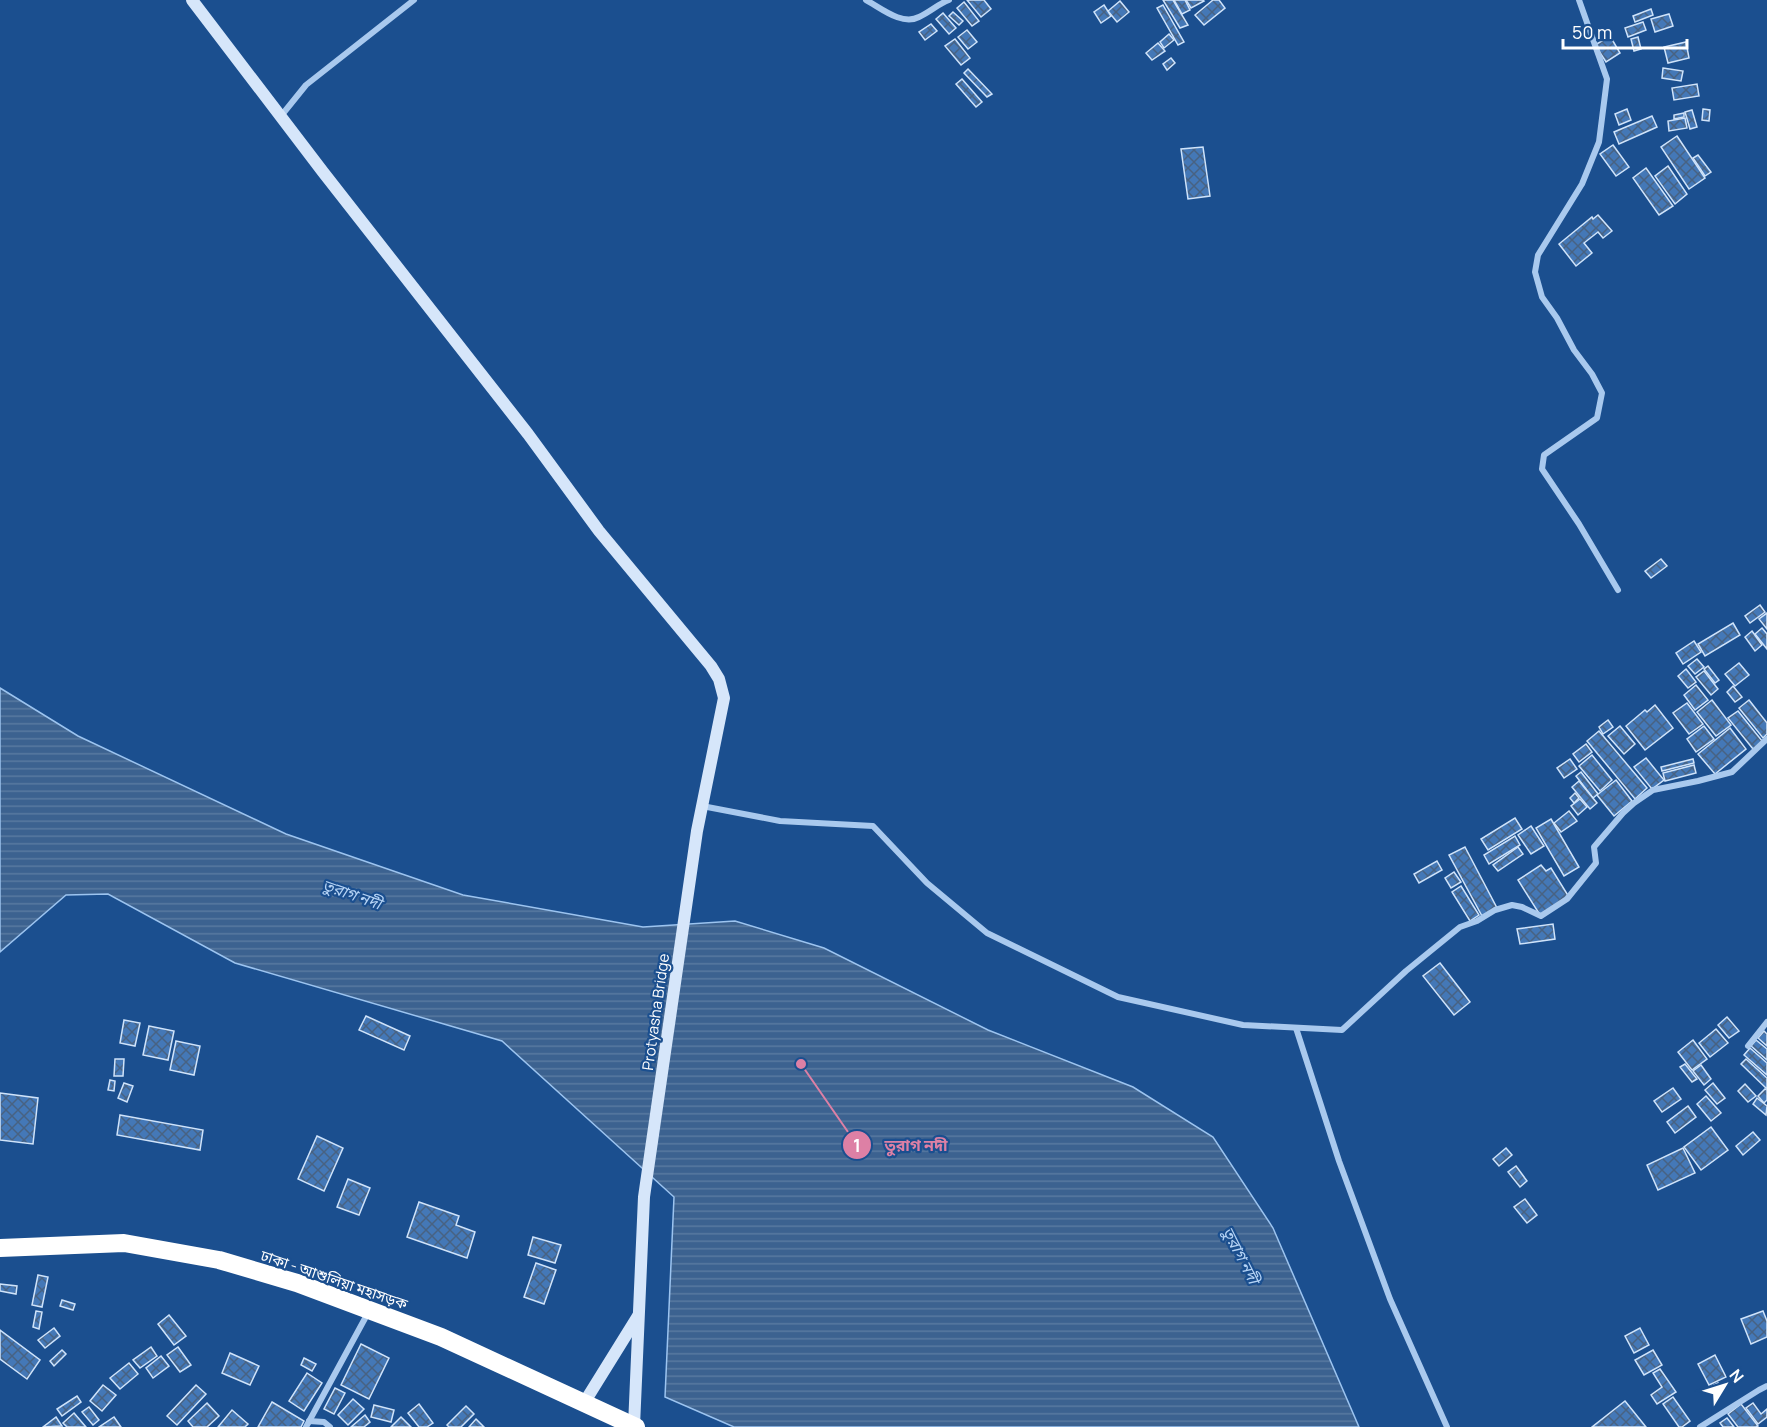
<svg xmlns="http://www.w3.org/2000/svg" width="1767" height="1427" viewBox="0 0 1767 1427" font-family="Manrope,'Noto Sans Bengali',sans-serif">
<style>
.water{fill:url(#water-rules);stroke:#9cc4f0;stroke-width:1.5}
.building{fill:url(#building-cross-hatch);stroke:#cfe3fa;stroke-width:1.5}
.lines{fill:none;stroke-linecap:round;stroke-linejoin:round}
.street{stroke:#a9c9ee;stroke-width:6}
.secondary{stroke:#d6e6fa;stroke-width:12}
.highway{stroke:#fff;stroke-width:18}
.labels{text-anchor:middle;stroke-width:4.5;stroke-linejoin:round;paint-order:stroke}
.street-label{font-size:15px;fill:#fff;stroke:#1b4f8f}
.water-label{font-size:16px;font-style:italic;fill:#b5d3f5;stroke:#1b4f8f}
.leader{fill:none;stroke:#dd80a5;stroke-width:2}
.callout-dot{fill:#dd80a5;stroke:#1b4f8f;stroke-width:2}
.mark-label{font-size:18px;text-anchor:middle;font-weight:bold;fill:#fff}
.callout-label{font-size:16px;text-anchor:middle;font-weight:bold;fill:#dd80a5;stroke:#1b4f8f;stroke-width:4.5;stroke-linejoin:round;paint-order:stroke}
</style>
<defs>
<pattern id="water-rules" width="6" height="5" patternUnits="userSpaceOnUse" patternTransform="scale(1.5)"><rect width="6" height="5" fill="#3c6290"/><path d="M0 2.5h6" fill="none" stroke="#597aa1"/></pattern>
<pattern id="building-cross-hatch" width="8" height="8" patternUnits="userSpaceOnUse" patternTransform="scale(1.5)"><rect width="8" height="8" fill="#4478b7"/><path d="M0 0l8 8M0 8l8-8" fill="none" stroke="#486282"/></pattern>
</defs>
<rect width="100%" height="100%" fill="#1b4f8f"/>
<polygon class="water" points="0,688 78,736 286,834 463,895 643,927 735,921 824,948 988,1030 1133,1087 1213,1137 1273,1228 1359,1427 734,1427 665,1397 674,1197 502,1041 235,963 108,894 66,895 0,952"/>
<g class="building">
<polygon points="967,0 984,0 991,9 981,17"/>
<polygon points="1163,0 1173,0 1188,25 1180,28"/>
<polygon points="1174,0 1185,0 1190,10 1182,14"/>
<polygon points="1186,0 1203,0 1204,1 1191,8"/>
<polygon points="1213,0 1219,0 1225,8 1204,25 1195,15"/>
<polygon points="1120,1 1129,12 1117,22 1108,11"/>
<polygon points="964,2 979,21 972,26 957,8"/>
<polygon points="1104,5 1111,16 1101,23 1094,12"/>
<polygon points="1163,5 1184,42 1178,45 1157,8"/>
<polygon points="1651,9 1653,15 1635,22 1633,16"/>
<polygon points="953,12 963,21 959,25 949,16"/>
<polygon points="943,13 956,28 949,34 936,19"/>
<polygon points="1669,14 1673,26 1655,32 1651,19"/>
<polygon points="1643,22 1646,30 1628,37 1625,28"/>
<polygon points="931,24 937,31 925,40 919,32"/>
<polygon points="967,30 977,42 968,49 958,37"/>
<polygon points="1169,34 1174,40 1164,48 1160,42"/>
<polygon points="1610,36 1620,53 1606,62 1595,45"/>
<polygon points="1638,37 1641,49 1634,51 1631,39"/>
<polygon points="955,39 970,58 961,65 945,46"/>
<polygon points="1686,42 1689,58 1668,63 1664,47"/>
<polygon points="1158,43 1165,51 1152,60 1146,53"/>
<polygon points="1171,58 1175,63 1167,70 1163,64"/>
<polygon points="1663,68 1683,71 1681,81 1662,78"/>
<polygon points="968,69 992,94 987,97 964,73"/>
<polygon points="962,79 982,102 976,107 956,84"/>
<polygon points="1697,84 1699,96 1674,100 1672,88"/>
<polygon points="1627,109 1631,120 1619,125 1615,114"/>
<polygon points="1703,109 1710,110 1709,121 1702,120"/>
<polygon points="1692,110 1697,127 1690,129 1685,112"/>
<polygon points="1684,113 1684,117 1674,119 1674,115"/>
<polygon points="1652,116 1657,127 1619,144 1614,132"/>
<polygon points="1685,118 1687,128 1669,131 1668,121"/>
<polygon points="1677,136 1705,178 1689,189 1661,147"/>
<polygon points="1613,145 1629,167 1616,176 1600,154"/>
<polygon points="1203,147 1210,196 1188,199 1181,149"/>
<polygon points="1698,155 1711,172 1705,176 1693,158"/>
<polygon points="1668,166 1687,194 1675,204 1655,176"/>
<polygon points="1646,168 1673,206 1659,215 1633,178"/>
<polygon points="1598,215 1612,231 1603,238 1598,232 1584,243 1592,253 1576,266 1559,244 1592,217 1593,219"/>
<polygon points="1661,559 1667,566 1651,578 1645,571"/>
<polygon points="1760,605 1765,612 1750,623 1745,616"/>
<polygon points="1767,613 1767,629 1759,619"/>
<polygon points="1733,623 1740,635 1705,656 1698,644"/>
<polygon points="1762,628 1767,634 1767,649 1755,634"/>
<polygon points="1752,631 1762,645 1755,651 1745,637"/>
<polygon points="1694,641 1701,652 1683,664 1676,653"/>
<polygon points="1697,659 1704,667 1695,674 1688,666"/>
<polygon points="1739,663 1749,675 1735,686 1725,674"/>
<polygon points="1708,666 1719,680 1715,683 1704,669"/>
<polygon points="1686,669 1696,682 1688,688 1678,676"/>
<polygon points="1704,671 1718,689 1711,695 1696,677"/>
<polygon points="1696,685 1708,700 1695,710 1684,695"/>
<polygon points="1733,686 1742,697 1735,702 1727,692"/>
<polygon points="1712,700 1731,725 1716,736 1697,712"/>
<polygon points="1749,700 1767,723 1767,734 1763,738 1739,708"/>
<polygon points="1687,703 1703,724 1689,734 1673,713"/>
<polygon points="1655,705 1673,728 1645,750 1626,726 1645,710 1647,712"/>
<polygon points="1738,711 1763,742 1753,749 1728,718"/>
<polygon points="1608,720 1613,727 1603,734 1599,727"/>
<polygon points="1620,726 1635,744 1624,754 1608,736"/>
<polygon points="1704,726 1714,739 1696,752 1687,739"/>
<polygon points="1730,728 1746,749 1715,774 1698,754"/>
<polygon points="1599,731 1647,788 1635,799 1587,741"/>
<polygon points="1586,744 1592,752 1579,762 1573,754"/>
<polygon points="1592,755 1612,780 1600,791 1579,766"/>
<polygon points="1646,758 1664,780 1652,789 1634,767"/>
<polygon points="1570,759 1577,769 1564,778 1557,768"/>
<polygon points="1693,759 1694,763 1662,771 1661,767"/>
<polygon points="1694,765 1696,773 1665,781 1663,773"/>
<polygon points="1581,772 1598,794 1593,798 1576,776"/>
<polygon points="1616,780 1632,801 1614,816 1597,795"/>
<polygon points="1579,781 1597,803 1590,809 1572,787"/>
<polygon points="1575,793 1579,798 1574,803 1570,798"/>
<polygon points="1580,799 1587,807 1578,815 1571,806"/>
<polygon points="1569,811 1577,821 1561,832 1554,823"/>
<polygon points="1515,818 1522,829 1488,850 1481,839"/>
<polygon points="1551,819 1579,867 1564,876 1536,828"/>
<polygon points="1531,826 1544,846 1531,854 1518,835"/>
<polygon points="1515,836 1520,845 1489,864 1484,855"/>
<polygon points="1465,847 1497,908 1482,916 1449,855"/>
<polygon points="1518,847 1523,854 1498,871 1493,865"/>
<polygon points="1437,861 1442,870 1419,883 1414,874"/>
<polygon points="1541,865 1546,871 1551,868 1569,897 1540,915 1518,880"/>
<polygon points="1454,872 1461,882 1451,888 1445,878"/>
<polygon points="1461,886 1479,915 1470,921 1452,892"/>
<polygon points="1553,924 1555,939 1520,944 1517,929"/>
<polygon points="1440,963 1470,1002 1454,1015 1423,976"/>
<polygon points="366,1016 410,1036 404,1050 359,1030"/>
<polygon points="1727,1017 1739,1031 1729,1038 1718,1025"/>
<polygon points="124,1020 140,1023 135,1046 120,1043"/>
<polygon points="149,1026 174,1031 168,1060 143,1055"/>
<polygon points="1716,1029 1728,1043 1710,1057 1699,1043"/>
<polygon points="1764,1031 1767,1034 1767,1046 1758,1038"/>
<polygon points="1693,1040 1707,1059 1692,1070 1678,1052"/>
<polygon points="1756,1040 1767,1049 1767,1060 1751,1046"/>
<polygon points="176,1041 200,1046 194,1075 170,1070"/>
<polygon points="1750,1048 1767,1063 1767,1075 1744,1055"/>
<polygon points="115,1059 124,1059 123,1076 114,1076"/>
<polygon points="1746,1059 1767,1078 1767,1089 1741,1064"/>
<polygon points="1685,1064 1697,1079 1692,1082 1680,1067"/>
<polygon points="1701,1065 1711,1079 1704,1085 1693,1071"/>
<polygon points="110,1080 115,1081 114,1091 108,1090"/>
<polygon points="124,1083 133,1086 127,1102 118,1098"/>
<polygon points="1713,1083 1725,1098 1717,1104 1705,1090"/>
<polygon points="1745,1084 1756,1096 1748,1102 1738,1091"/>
<polygon points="1673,1088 1681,1099 1662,1112 1654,1101"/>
<polygon points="1765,1089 1767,1090 1767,1100 1764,1103 1758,1096"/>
<polygon points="0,1093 38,1098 33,1144 0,1140"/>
<polygon points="1706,1096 1721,1113 1711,1121 1697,1104"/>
<polygon points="1757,1098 1767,1106 1766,1115 1753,1104"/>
<polygon points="1688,1106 1696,1117 1675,1133 1667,1122"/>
<polygon points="120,1115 203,1130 200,1150 117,1135"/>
<polygon points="1711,1127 1728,1150 1701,1170 1684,1147"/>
<polygon points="1753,1132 1760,1140 1743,1155 1736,1146"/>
<polygon points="317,1136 343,1148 324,1191 298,1179"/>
<polygon points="1506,1148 1512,1155 1499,1166 1493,1159"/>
<polygon points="1683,1148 1695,1173 1658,1190 1647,1165"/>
<polygon points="1516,1166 1527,1181 1520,1187 1508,1172"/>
<polygon points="348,1179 370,1188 359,1215 337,1207"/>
<polygon points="1525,1199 1537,1215 1527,1223 1514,1207"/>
<polygon points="419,1202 459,1216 456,1225 475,1232 467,1258 407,1237"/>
<polygon points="533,1237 561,1245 555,1263 528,1255"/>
<polygon points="536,1263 556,1270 544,1304 524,1297"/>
<polygon points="38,1275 48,1277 42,1307 32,1305"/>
<polygon points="0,1284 17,1286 16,1294 0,1291"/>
<polygon points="62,1300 75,1304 73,1310 60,1306"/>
<polygon points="36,1311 42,1312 39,1329 33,1327"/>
<polygon points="1763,1311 1767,1321 1767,1337 1751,1344 1741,1319"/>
<polygon points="169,1315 186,1336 174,1345 158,1324"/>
<polygon points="54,1328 60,1336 45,1348 38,1340"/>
<polygon points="1640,1328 1649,1345 1634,1353 1625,1336"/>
<polygon points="0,1330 40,1360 27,1379 0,1359"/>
<polygon points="361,1344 389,1358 369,1399 341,1385"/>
<polygon points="151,1347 157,1356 140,1368 133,1360"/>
<polygon points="178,1347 191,1365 180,1372 167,1355"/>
<polygon points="62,1350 66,1354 54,1366 50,1361"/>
<polygon points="1653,1350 1662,1365 1644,1375 1635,1360"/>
<polygon points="230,1353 259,1366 250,1385 222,1373"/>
<polygon points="1715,1355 1726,1377 1709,1385 1698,1364"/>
<polygon points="161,1356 169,1366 153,1378 146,1368"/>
<polygon points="304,1358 316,1364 312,1371 301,1365"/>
<polygon points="129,1363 138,1374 120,1389 110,1378"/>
<polygon points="1660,1369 1676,1392 1657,1404 1651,1395 1662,1387 1653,1373"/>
<polygon points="307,1373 322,1383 304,1411 289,1401"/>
<polygon points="1718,1383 1721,1387 1713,1392 1710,1387"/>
<polygon points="103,1385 116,1395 102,1411 90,1401"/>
<polygon points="196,1385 206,1394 177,1425 167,1416"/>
<polygon points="335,1388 345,1393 334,1414 324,1409"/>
<polygon points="77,1396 81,1402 62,1416 57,1409"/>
<polygon points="1673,1397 1690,1421 1682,1427 1679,1427 1663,1404"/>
<polygon points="353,1399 364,1409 348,1425 338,1415"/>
<polygon points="1625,1401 1646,1427 1592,1427"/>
<polygon points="272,1402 304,1421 301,1427 258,1427"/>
<polygon points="207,1403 219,1416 207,1427 193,1427 188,1421"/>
<polygon points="1753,1403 1761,1414 1767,1409 1767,1417 1758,1424 1746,1408"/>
<polygon points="419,1404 433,1423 427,1427 419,1427 408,1413"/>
<polygon points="1741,1404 1758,1426 1756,1427 1738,1427 1728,1414"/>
<polygon points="374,1405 394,1410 391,1422 371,1417"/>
<polygon points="466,1406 474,1414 461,1427 449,1427 447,1425"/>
<polygon points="89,1407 99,1420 93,1425 82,1412"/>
<polygon points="232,1410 248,1424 245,1427 218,1427"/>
<polygon points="74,1413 86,1427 67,1427 63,1423"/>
<polygon points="365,1415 370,1422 364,1427 351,1427"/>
<polygon points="56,1417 62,1426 43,1427"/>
<polygon points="114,1417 121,1427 99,1427"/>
<polygon points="401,1417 411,1427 391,1427"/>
<polygon points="1727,1418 1734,1427 1723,1427 1720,1423"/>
<polygon points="476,1419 484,1427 469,1427"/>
</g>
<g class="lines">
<g class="street">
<path d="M866,0C881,8 902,26 919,17C930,12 938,4 949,0"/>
<polyline points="1579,0 1607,79 1599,142 1582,184 1538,255 1535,272 1542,297 1557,318 1574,350 1592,374 1602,393 1597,418 1544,455 1542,469 1579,524 1618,590"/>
<polyline points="281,116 306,85 414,0"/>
<polyline points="702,806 780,821 873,826 927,883 987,933 1118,997 1243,1025 1342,1030 1406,971 1460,927 1477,921 1495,910 1512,905 1522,907 1541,916 1567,899 1596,863 1594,847 1623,813 1634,803 1653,790 1698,781 1732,772 1767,739"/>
<polyline points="1296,1028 1339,1161 1390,1299 1447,1427"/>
<polyline points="1748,1046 1767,1022"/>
<polyline points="309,1421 324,1422 330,1427"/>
<polyline points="306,1427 369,1311"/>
<polyline points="1700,1427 1759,1390 1767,1386"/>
</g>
<g class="secondary">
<polyline points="192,0 323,172 528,434 599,531 711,666 719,679 724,698 697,831 644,1197 634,1426"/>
<polyline points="584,1403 638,1316"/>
</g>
<polyline class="highway" points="0,1248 124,1243 219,1260 297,1283 441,1337 636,1427"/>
</g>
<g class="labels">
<g class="street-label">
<text transform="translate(656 1012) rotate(-82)" y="5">Protyasha Bridge</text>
<text transform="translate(334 1280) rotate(19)" y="5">ঢাকা - আশুলিয়া মহাসড়ক</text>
</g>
<g class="water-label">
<text transform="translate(352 894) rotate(19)" y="6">তুরাগ নদী</text>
<text transform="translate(1241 1255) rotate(63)" y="6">তুরাগ নদী</text>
</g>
</g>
<path class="leader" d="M801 1064L857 1145"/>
<g class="callout-dot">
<circle cx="801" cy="1064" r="6"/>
<circle cx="857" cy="1145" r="15"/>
</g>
<g class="mark-label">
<text x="857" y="1152">1</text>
</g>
<g class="callout-label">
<text x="916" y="1151">তুরাগ নদী</text>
</g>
<g transform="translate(1725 1385) rotate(52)" stroke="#1b4f8f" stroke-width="4.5" paint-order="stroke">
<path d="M0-4.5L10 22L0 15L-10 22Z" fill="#ffffff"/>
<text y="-9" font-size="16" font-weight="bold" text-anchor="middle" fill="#ffffff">N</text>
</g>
<path d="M1563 39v9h124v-9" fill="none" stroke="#ffffff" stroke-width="3"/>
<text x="1572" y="39" font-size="18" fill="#ffffff" stroke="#1b4f8f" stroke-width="4.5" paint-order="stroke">50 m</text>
</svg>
